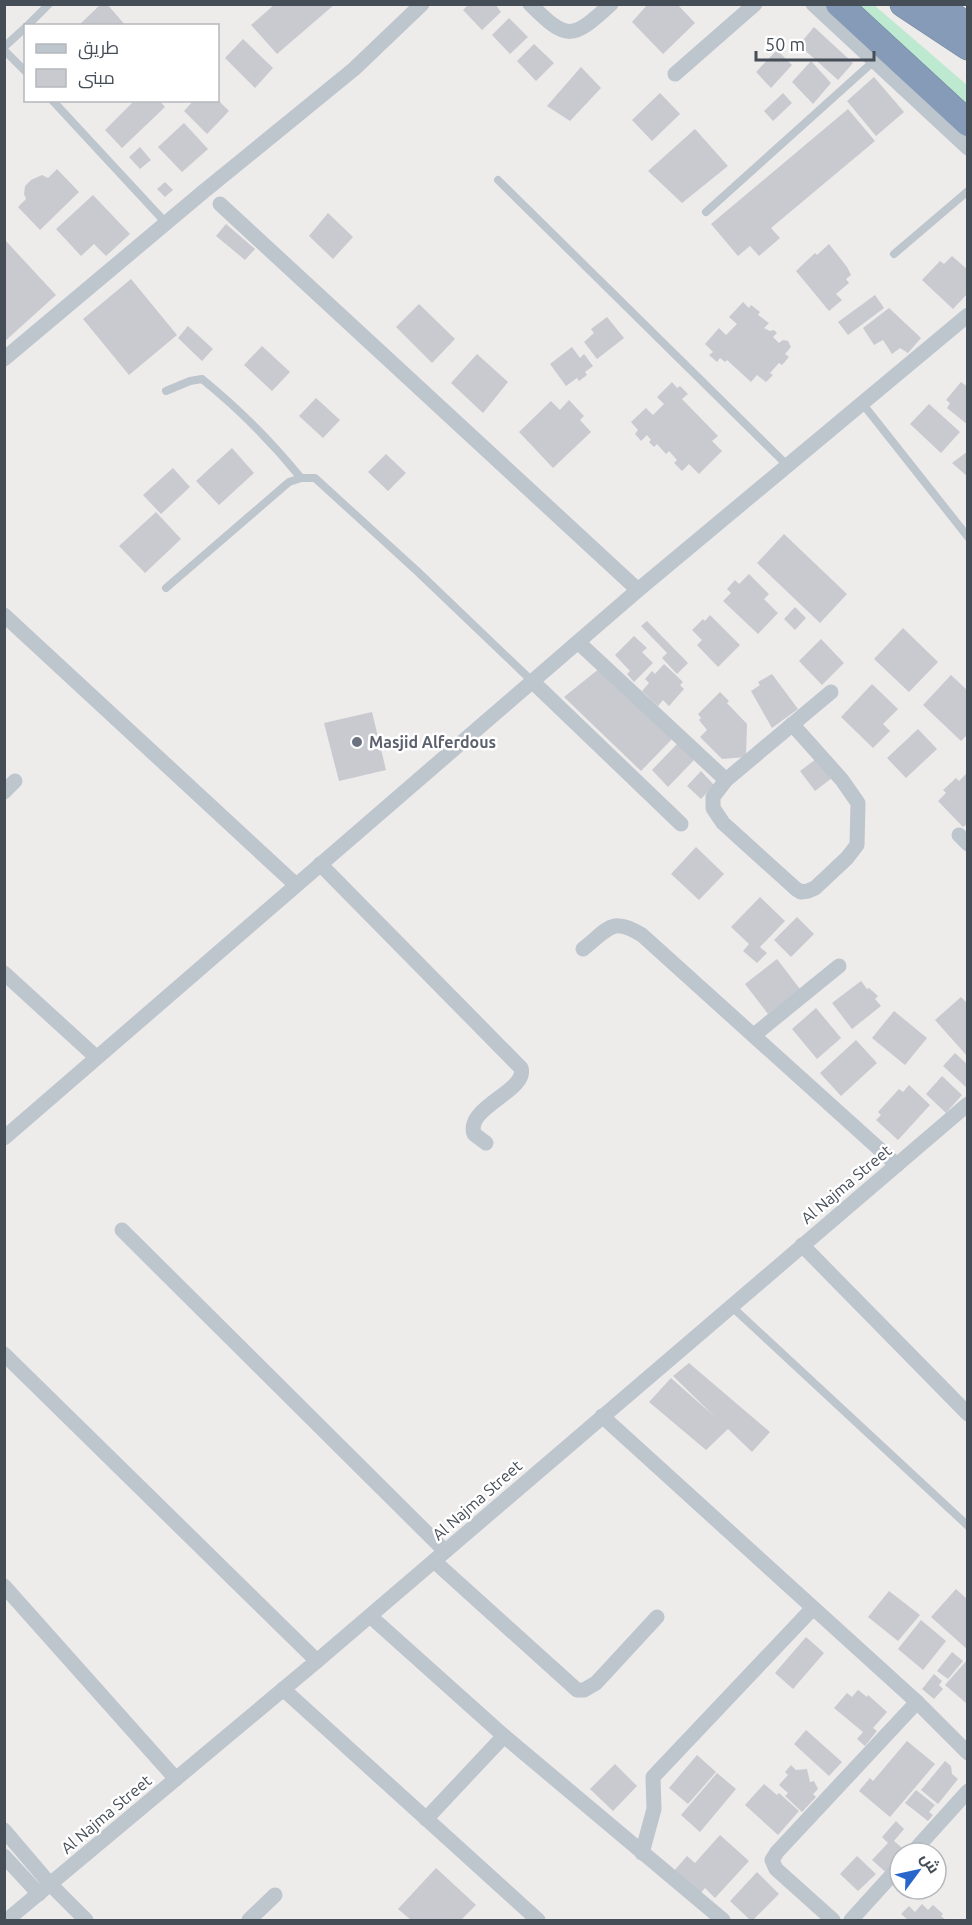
<svg xmlns="http://www.w3.org/2000/svg" width="972" height="1925" viewBox="0 0 972 1925" font-family="Ubuntu,Cairo,sans-serif">
<style>
.green{fill:#bce9d0}
.building{fill:#c8cad0}
.lines{fill:none;stroke-linecap:round;stroke-linejoin:round}
.highway-casing{stroke:#7286a2;stroke-width:27}
.lane{stroke:#bdc5cd;stroke-width:8}
.street{stroke:#bdc5cd;stroke-width:15}
.highway{stroke:#869bb7;stroke-width:26}
.worship-dot{fill:#6b7280;stroke:#fff;stroke-width:2}
.labels{text-anchor:middle;stroke-width:5;stroke-linejoin:round;paint-order:stroke}
.worship-label{font-size:16px;font-weight:bold;fill:#5b616d;stroke:#fff;text-anchor:start}
.street-label{font-size:16px;fill:#454d57;stroke:#fff}
</style>
<rect width="100%" height="100%" fill="#eeebeb"/>
<polygon class="green" points="856,5 874,5 967,85 967,109"/>
<g class="building">
<polygon points="101,4 107,4 126,26 78,26"/>
<polygon points="275,4 335,4 277,54 251,25"/>
<polygon points="469,4 495,4 501,12 482,30 463,10"/>
<polygon points="648,4 677,4 695,23 663,54 632,22"/>
<polygon points="509,18 528,37 510,54 492,35"/>
<polygon points="814,27 853,63 838,80 799,45"/>
<polygon points="243,39 273,68 255,88 225,58"/>
<polygon points="534,44 554,63 536,81 517,61"/>
<polygon points="777,50 792,65 771,88 756,72"/>
<polygon points="811,61 831,83 813,104 792,82"/>
<polygon points="581,67 601,88 570,121 547,106"/>
<polygon points="874,77 904,112 876,136 847,101"/>
<polygon points="660,93 680,114 652,141 632,120"/>
<polygon points="783,93 792,103 773,121 764,111"/>
<polygon points="135,100 159,100 165,107 122,148 105,130"/>
<polygon points="194,100 218,100 229,111 207,134 184,111"/>
<polygon points="848,109 875,141 771,228 780,238 759,256 750,246 738,256 711,224"/>
<polygon points="184,123 208,149 182,172 158,147"/>
<polygon points="695,129 728,166 682,203 648,171"/>
<polygon points="140,147 151,160 140,169 129,157"/>
<polygon points="57,169 79,192 40,230 18,207 26,199 24,194 25,186 31,180 42,175 48,178"/>
<polygon points="165,182 173,190 165,197 157,189"/>
<polygon points="93,195 130,234 106,256 94,244 81,256 56,229"/>
<polygon points="328,213 353,237 333,259 309,236"/>
<polygon points="226,224 255,249 245,260 216,236"/>
<polygon points="4,239 56,295 4,342"/>
<polygon points="829,244 847,267 851,275 846,279 849,283 836,294 842,300 829,311 796,271 815,253 817,255"/>
<polygon points="952,256 968,270 968,293 953,309 922,280 940,261 944,264"/>
<polygon points="131,279 177,335 129,375 83,319"/>
<polygon points="875,295 884,308 848,335 838,322"/>
<polygon points="743,302 749,308 751,305 760,312 758,315 769,323 764,328 770,331 774,330 777,333 773,337 779,343 783,340 788,341 791,347 785,354 789,357 782,365 779,363 770,373 773,375 766,382 757,375 751,382 727,360 725,362 720,358 717,362 709,355 713,352 705,344 719,328 726,335 737,324 729,317"/>
<polygon points="419,304 455,339 432,363 396,327"/>
<polygon points="889,308 921,338 908,353 900,348 892,354 883,340 874,345 863,328"/>
<polygon points="607,317 624,338 597,359 584,342 594,333 591,329"/>
<polygon points="188,326 213,349 202,361 178,338"/>
<polygon points="262,346 290,372 272,391 244,365"/>
<polygon points="572,347 580,358 584,354 593,366 585,372 587,375 579,381 577,378 566,386 550,364"/>
<polygon points="477,354 508,382 483,413 451,383"/>
<polygon points="672,382 677,388 680,386 688,394 682,399 718,436 712,441 722,451 699,474 689,464 682,471 674,463 677,460 669,451 666,454 657,444 654,447 649,442 651,440 647,435 641,441 635,434 638,430 631,422 646,408 653,415 664,404 657,397"/>
<polygon points="961,382 968,387 968,425 947,408 950,403 946,400"/>
<polygon points="316,398 340,420 323,438 299,416"/>
<polygon points="569,400 584,416 580,420 591,432 553,468 519,432 551,401 560,410"/>
<polygon points="929,404 960,432 941,453 910,424"/>
<polygon points="232,448 254,473 219,505 196,481"/>
<polygon points="968,451 968,477 952,463"/>
<polygon points="386,454 406,473 388,491 368,472"/>
<polygon points="173,468 190,487 161,514 143,495"/>
<polygon points="156,512 181,539 145,573 119,546"/>
<polygon points="784,534 847,594 820,623 757,563"/>
<polygon points="749,574 769,594 764,599 778,613 758,634 723,601 731,593 727,589 735,580 739,584"/>
<polygon points="795,607 806,618 795,630 784,619"/>
<polygon points="710,615 740,645 718,667 697,645 702,640 692,630 703,619 705,621"/>
<polygon points="647,621 688,663 677,674 662,658 667,653 641,626"/>
<polygon points="903,628 938,662 909,692 874,659"/>
<polygon points="634,636 647,648 642,652 653,663 634,682 627,674 630,671 615,655"/>
<polygon points="821,639 844,663 822,685 799,661"/>
<polygon points="664,664 683,682 680,685 684,689 669,706 663,700 658,706 642,691 649,683 645,679 652,671 655,674"/>
<polygon points="600,668 673,738 641,771 564,697"/>
<polygon points="772,674 798,709 772,728 751,691 760,685 758,682"/>
<polygon points="951,675 968,691 968,734 961,741 923,705"/>
<polygon points="872,684 898,709 883,724 890,731 873,748 841,717"/>
<polygon points="720,692 729,701 727,703 747,724 746,757 722,759 700,737 707,730 699,720 701,718 698,714"/>
<polygon points="372,712 386,770 339,781 324,723"/>
<polygon points="918,729 937,749 906,778 887,758"/>
<polygon points="678,743 695,759 668,787 652,770"/>
<polygon points="816,759 832,778 815,791 800,771"/>
<polygon points="701,771 714,785 701,799 687,786"/>
<polygon points="968,772 968,823 963,827 938,801 946,793 943,790 956,778 959,781"/>
<polygon points="696,847 724,874 699,900 671,874"/>
<polygon points="760,897 785,921 760,947 767,953 757,963 743,951 749,944 731,927"/>
<polygon points="797,917 814,934 791,957 774,940"/>
<polygon points="777,959 800,989 768,1014 745,984"/>
<polygon points="861,981 867,989 869,988 878,996 875,999 881,1006 852,1029 832,1003"/>
<polygon points="961,997 968,1004 968,1057 935,1020"/>
<polygon points="816,1008 841,1038 817,1059 792,1029"/>
<polygon points="894,1011 927,1038 905,1065 872,1038"/>
<polygon points="856,1040 877,1063 841,1096 820,1073"/>
<polygon points="955,1053 968,1065 968,1089 943,1066"/>
<polygon points="942,1076 962,1095 946,1113 926,1094"/>
<polygon points="909,1085 930,1105 898,1140 876,1120 881,1115 878,1112 899,1089 903,1092"/>
<polygon points="689,1363 770,1432 752,1452 728,1429 706,1450 649,1402 671,1378 715,1417 673,1376"/>
<polygon points="956,1589 968,1600 968,1650 931,1617"/>
<polygon points="889,1591 920,1615 898,1641 868,1617"/>
<polygon points="921,1620 946,1641 923,1670 898,1649"/>
<polygon points="806,1637 824,1653 793,1689 775,1673"/>
<polygon points="952,1652 963,1661 948,1679 937,1671"/>
<polygon points="968,1659 968,1701 966,1703 945,1685"/>
<polygon points="934,1674 942,1681 939,1685 943,1689 934,1699 922,1689"/>
<polygon points="858,1690 867,1697 868,1695 887,1712 873,1728 877,1731 865,1746 857,1739 863,1732 834,1708 847,1693 852,1697"/>
<polygon points="806,1730 842,1762 829,1776 794,1744"/>
<polygon points="907,1741 935,1764 890,1817 859,1791 870,1778 873,1781"/>
<polygon points="697,1755 716,1772 688,1804 669,1788"/>
<polygon points="945,1761 951,1766 952,1774 958,1779 938,1804 921,1790"/>
<polygon points="615,1764 637,1786 613,1811 590,1789"/>
<polygon points="791,1765 796,1770 807,1769 810,1782 814,1781 818,1789 813,1794 816,1797 802,1812 785,1796 788,1793 779,1785 788,1775 785,1772"/>
<polygon points="717,1773 736,1789 700,1832 681,1815"/>
<polygon points="764,1784 777,1795 779,1793 799,1811 778,1835 745,1805"/>
<polygon points="916,1790 935,1805 929,1812 933,1815 928,1821 905,1803"/>
<polygon points="896,1821 904,1829 894,1841 908,1853 900,1853 900,1862 889,1875 872,1860 888,1843 882,1837"/>
<polygon points="720,1835 749,1861 715,1898 705,1888 699,1895 674,1871 687,1856 695,1863"/>
<polygon points="857,1856 876,1874 858,1891 840,1874"/>
<polygon points="436,1868 476,1905 461,1920 411,1920 398,1909"/>
<polygon points="757,1872 779,1894 753,1920 750,1920 730,1901"/>
<polygon points="922,1904 928,1910 933,1905 943,1914 941,1916 946,1920 908,1920 901,1914 909,1906 915,1912"/>
</g>
<g class="lines">
<defs>
<g id="highway">
<polyline points="839,4 968,123"/>
<polyline points="903,4 968,47"/>
<polyline points="935,4 968,26"/>
</g>
</defs>
<use href="#highway" class="highway-casing"/>
<g class="lane">
<polyline points="27,26 49,4"/>
<polyline points="4,47 26,27"/>
<polyline points="4,50 26,72"/>
<polyline points="52,100 166,223"/>
<polyline points="498,180 787,465"/>
<polyline points="706,212 874,61"/>
<polyline points="894,254 968,191"/>
<path d="M166,391L190,381L202,379C239,409 271,441 301,478"/>
<polyline points="862,403 968,537"/>
<polyline points="166,588 289,482 301,478 315,478 417,571 533,682"/>
<polyline points="731,1306 968,1526"/>
</g>
<g class="street">
<path d="M530,4C567,41 572,40 611,4"/>
<polyline points="813,4 968,148"/>
<polyline points="675,74 755,4"/>
<polyline points="220,204 638,590"/>
<polyline points="4,359 203,192 354,69 422,4"/>
<polyline points="4,615 296,885"/>
<polyline points="578,642 726,780"/>
<polyline points="533,682 681,824"/>
<polyline points="792,724 842,780 858,803 857,845 847,858 815,888 808,891 801,892 796,889 723,823 713,808 713,797 726,780 831,692"/>
<polyline points="4,792 15,781"/>
<polyline points="959,835 968,844"/>
<path d="M320,864L521,1068C528,1091 465,1107 474,1134L486,1143"/>
<path d="M583,949C609,929 611,916 642,935L897,1165"/>
<polyline points="4,973 96,1057"/>
<polyline points="754,1035 839,966"/>
<polyline points="4,1138 638,590 968,315"/>
<polyline points="122,1230 445,1551"/>
<polyline points="802,1245 968,1414"/>
<polyline points="4,1354 317,1661"/>
<polyline points="602,1416 917,1702 968,1753"/>
<polyline points="434,1561 577,1690 584,1690 596,1683 657,1617"/>
<polyline points="4,1586 176,1779"/>
<polyline points="370,1616 504,1736 723,1920"/>
<polyline points="283,1689 538,1920"/>
<polyline points="426,1819 504,1736"/>
<polyline points="4,1830 50,1884 86,1920"/>
<polyline points="642,1853 654,1809 653,1777 813,1608"/>
<polyline points="912,1853 968,1791"/>
<polyline points="4,1856 39,1894"/>
<polyline points="7,1920 317,1661 968,1104"/>
<polyline points="249,1920 275,1895"/>
<polyline points="833,1920 776,1869 772,1860 777,1852 917,1702"/>
<polyline points="851,1920 900,1866"/>
</g>
<use href="#highway" class="highway"/>
</g>
<circle class="worship-dot" cx="357" cy="742" r="6"/>
<g class="labels">
<g class="worship-label">
<text x="369" y="748">Masjid Alferdous</text>
</g>
<g class="street-label">
<text transform="translate(846 1184) rotate(-40)" y="6">Al Najma Street</text>
<text transform="translate(477 1500) rotate(-41)" y="6">Al Najma Street</text>
<text transform="translate(106 1814) rotate(-40)" y="6">Al Najma Street</text>
</g>
</g>
<rect width="972" height="1925" fill="none" stroke="#454d57" stroke-width="12"/>
<rect x="24" y="24" width="195" height="78" fill="#ffffff" stroke="#b5b8bc" stroke-width="1.5"/>
<rect x="36" y="44" width="30" height="9" fill="#bdc5cd" stroke="#b5b8bc" stroke-width="1.5"/>
<text x="78" y="54" font-size="18" fill="#454d57">طريق</text>
<rect x="36" y="69" width="30" height="18" fill="#c8cad0" stroke="#b5b8bc" stroke-width="1.5"/>
<text x="78" y="84" font-size="18" fill="#454d57">مبنى</text>
<g transform="translate(918 1871) rotate(57)"><circle r="28" fill="#ffffff" stroke="#b5b8bc" stroke-width="1.5"/>
<path d="M0-4.5L10 22L0 15L-10 22Z" fill="#2866cb"/>
<text y="-9" font-size="16" font-weight="bold" text-anchor="middle" fill="#454d57">ش</text>
</g>
<path d="M756 51v9h118v-9" fill="none" stroke="#454d57" stroke-width="3"/>
<text x="765" y="51" font-size="18" fill="#454d57" stroke="#ffffff" stroke-width="4.5" paint-order="stroke">50 m</text>
</svg>
